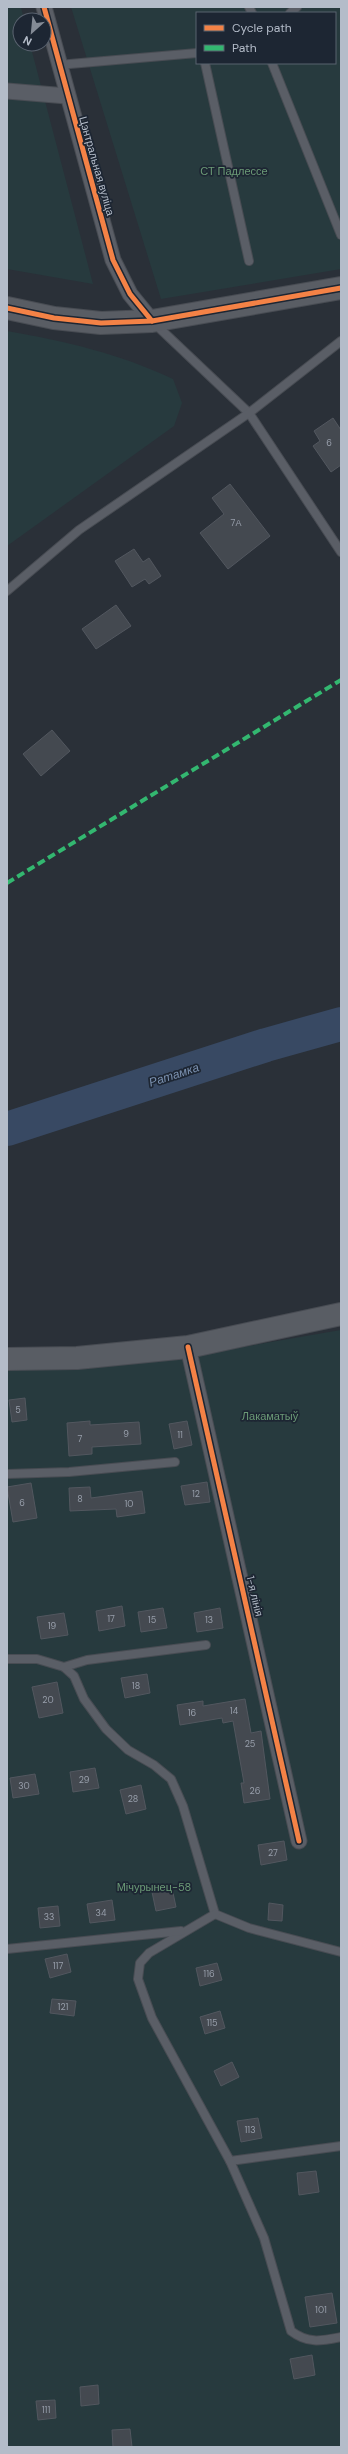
<svg xmlns="http://www.w3.org/2000/svg" width="348" height="2454" viewBox="0 0 348 2454" font-family="'DM Sans',sans-serif">
<style>
.green{fill:#273a3e;fill-rule:evenodd}
.lines{fill:none;stroke-linecap:round;stroke-linejoin:round}
.river{stroke:#384963;stroke-width:34}
.building{fill:#444950;stroke:#52575f}
.lane-casing{stroke:#484c53;stroke-width:10}
.street-casing{stroke:#484c53;stroke-width:17}
.secondary-casing{stroke:#484c53;stroke-width:24}
.lane{stroke:#5a5e66;stroke-width:8}
.street{stroke:#5a5e66;stroke-width:15}
.secondary{stroke:#595d64;stroke-width:22}
.quiet{stroke:#33b770;stroke-width:4;stroke-dasharray:8 4;stroke-linecap:butt}
.cycleway-casing{stroke:#1d2633;stroke-width:8}
.cycleway{stroke:#f48246;stroke-width:5}
.labels{text-anchor:middle;stroke-width:3.5;stroke-linejoin:round;paint-order:stroke}
.number-label{font-size:9px;fill:#989fab}
.street-label{font-size:11px;fill:#b4bcc9;stroke:#1d2633}
.park-label{font-size:11px;fill:#6b9a76;stroke:#1d2633}
.water-label{font-size:12px;font-style:italic;fill:#7c92b1;stroke:#1d2633}
</style>
<rect width="100%" height="100%" fill="#2a3038"/>
<g class="green">
<polygon points="7,7 21,7 24,20 20,20 20,44 30,44 93,284 7,269"/>
<path d="M71,7H341V269L161,299ZM197,13H335V63H197Z"/>
<path d="M7,331C65,341 120,354 173,379L182,403L174,426L7,546Z"/>
<polygon points="341,1330 341,2447 7,2447 7,1369 191,1356"/>
</g>
<g class="lines">
<polyline class="river" points="7,1129 266,1045 341,1024"/>
</g>
<g class="building">
<polygon points="333,418 341,430 341,465 331,472 313,446 320,441 314,431"/>
<polygon points="230,484 270,536 228,569 200,533 224,514 212,498"/>
<polygon points="134,549 143,562 149,558 161,576 149,584 145,579 132,587 115,561"/>
<polygon points="116,605 131,626 96,649 82,629"/>
<polygon points="52,730 70,751 41,776 23,754"/>
<polygon points="25,1398 27,1420 12,1422 9,1400"/>
<polygon points="90,1421 90,1425 139,1422 141,1444 92,1447 92,1454 69,1456 67,1423"/>
<polygon points="187,1421 192,1445 174,1449 169,1424"/>
<polygon points="207,1482 210,1502 185,1505 181,1486"/>
<polygon points="31,1483 37,1518 13,1522 7,1487"/>
<polygon points="90,1487 91,1498 142,1491 145,1513 117,1517 116,1509 70,1511 69,1488"/>
<polygon points="122,1606 125,1626 99,1631 96,1611"/>
<polygon points="163,1608 167,1628 141,1632 138,1612"/>
<polygon points="220,1608 223,1628 197,1632 194,1613"/>
<polygon points="64,1613 68,1635 41,1639 37,1617"/>
<polygon points="147,1674 150,1693 125,1698 121,1678"/>
<polygon points="57,1682 63,1713 39,1718 32,1687"/>
<polygon points="245,1699 251,1733 261,1731 270,1799 244,1803 241,1783 244,1783 233,1721 223,1723 222,1718 180,1725 177,1705 203,1701 203,1706"/>
<polygon points="95,1768 99,1788 73,1792 70,1772"/>
<polygon points="35,1774 39,1794 13,1798 10,1778"/>
<polygon points="141,1785 146,1809 126,1814 120,1790"/>
<polygon points="284,1841 287,1860 261,1865 258,1845"/>
<polygon points="172,1888 176,1907 156,1911 152,1892"/>
<polygon points="112,1900 115,1920 90,1923 87,1904"/>
<polygon points="269,1903 283,1905 282,1921 268,1920"/>
<polygon points="58,1906 60,1926 40,1928 38,1908"/>
<polygon points="67,1954 71,1972 50,1978 45,1959"/>
<polygon points="217,1963 222,1980 200,1986 196,1968"/>
<polygon points="52,1999 76,2001 74,2016 50,2013"/>
<polygon points="220,2011 225,2028 205,2034 200,2017"/>
<polygon points="232,2062 239,2077 221,2086 214,2071"/>
<polygon points="258,2118 262,2138 241,2142 237,2121"/>
<polygon points="316,2171 319,2192 299,2195 297,2173"/>
<polygon points="332,2293 337,2323 310,2327 305,2297"/>
<polygon points="312,2355 315,2375 294,2379 290,2359"/>
<polygon points="98,2385 99,2404 81,2406 80,2387"/>
<polygon points="55,2400 56,2418 38,2420 36,2401"/>
<polygon points="130,2429 132,2447 113,2447 112,2430"/>
</g>
<g class="lines">
<defs>
<g id="lane">
<polyline points="249,7 252,13"/>
<polyline points="290,13 297,7"/>
<polyline points="205,63 249,261"/>
<polyline points="272,63 341,235"/>
<polyline points="58,65 197,53"/>
<polyline points="154,323 249,413 341,552"/>
<polyline points="7,591 79,530 249,413 341,341"/>
<polyline points="7,1474 69,1472 175,1462"/>
<polyline points="7,1659 37,1659 64,1667 74,1676 84,1699 106,1729 128,1750 154,1765 171,1779 183,1806 215,1914 249,1928 341,1952"/>
<polyline points="64,1667 87,1660 206,1645"/>
<polyline points="215,1914 149,1953 140,1963 138,1979 152,2018 230,2161 341,2146"/>
<polyline points="7,1949 181,1931"/>
<path d="M230,2161L264,2238L291,2331C308,2344 321,2341 341,2337"/>
</g>
<g id="street">
<polyline points="44,7 113,260 130,294 152,321"/>
<polyline points="7,91 67,96"/>
<polyline points="188,1347 299,1841"/>
</g>
<g id="secondary">
<polyline points="7,308 54,318 101,323 152,321 341,288"/>
<polyline points="7,1359 77,1358 188,1347 341,1314"/>
</g>
</defs>
<use href="#lane" class="lane-casing"/>
<use href="#street" class="street-casing"/>
<use href="#secondary" class="secondary-casing"/>
<use href="#lane" class="lane"/>
<use href="#street" class="street"/>
<use href="#secondary" class="secondary"/>
<polyline class="quiet" points="7,883 341,680"/>
<defs>
<g id="cycleway">
<polyline points="44,7 113,260 130,294 152,321"/>
<polyline points="7,308 54,318 101,323 152,321 341,288"/>
<polyline points="188,1347 299,1841"/>
</g>
</defs>
<use href="#cycleway" class="cycleway-casing"/>
<use href="#cycleway" class="cycleway"/>
</g>
<g class="labels">
<g class="number-label">
<text x="329" y="446">6</text>
<text x="236" y="526">7А</text>
<text x="18" y="1413">5</text>
<text x="126" y="1437">9</text>
<text x="180" y="1438">11</text>
<text x="80" y="1442">7</text>
<text x="196" y="1497">12</text>
<text x="80" y="1502">8</text>
<text x="22" y="1506">6</text>
<text x="129" y="1507">10</text>
<text x="111" y="1622">17</text>
<text x="152" y="1623">15</text>
<text x="209" y="1623">13</text>
<text x="52" y="1629">19</text>
<text x="136" y="1689">18</text>
<text x="48" y="1703">20</text>
<text x="234" y="1714">14</text>
<text x="192" y="1716">16</text>
<text x="250" y="1747">25</text>
<text x="84" y="1783">29</text>
<text x="24" y="1789">30</text>
<text x="255" y="1794">26</text>
<text x="133" y="1802">28</text>
<text x="273" y="1856">27</text>
<text x="101" y="1916">34</text>
<text x="49" y="1920">33</text>
<text x="58" y="1969">117</text>
<text x="209" y="1977">116</text>
<text x="63" y="2010">121</text>
<text x="212" y="2026">115</text>
<text x="250" y="2133">113</text>
<text x="321" y="2313">101</text>
<text x="46" y="2413">111</text>
</g>
<g class="street-label">
<text transform="translate(97 166) rotate(74)" y="4">Цэнтральная вуліца</text>
<text transform="translate(255 1596) rotate(77)" y="4">1-я лінія</text>
</g>
<g class="park-label">
<text x="234" y="175">СТ Падлессе</text>
<text x="270" y="1420">Лакаматыў</text>
<text x="154" y="1891">Мічурынец-58</text>
</g>
<g class="water-label">
<text transform="translate(174 1075) rotate(-18)" y="4">Ратамка</text>
</g>
</g>
<rect width="348" height="2454" fill="none" stroke="#b4bcc9" stroke-width="16"/>
<rect x="196" y="12" width="140" height="52" fill="#1d2633" stroke="#59626f"/>
<rect x="204" y="25" width="20" height="6" fill="#f48246" stroke="#59626f"/>
<text x="232" y="32" font-size="12" fill="#b4bcc9">Cycle path</text>
<rect x="204" y="45" width="20" height="6" fill="#33b770" stroke="#59626f"/>
<text x="232" y="52" font-size="12" fill="#b4bcc9">Path</text>
<g transform="translate(32 32) rotate(207)"><circle r="19" fill="#1d2633" stroke="#59626f"/>
<path d="M0-3L7 15L0 10L-7 15Z" fill="#848b96"/>
<text y="-6" font-size="11" font-weight="bold" text-anchor="middle" fill="#b4bcc9">N</text>
</g>
</svg>
